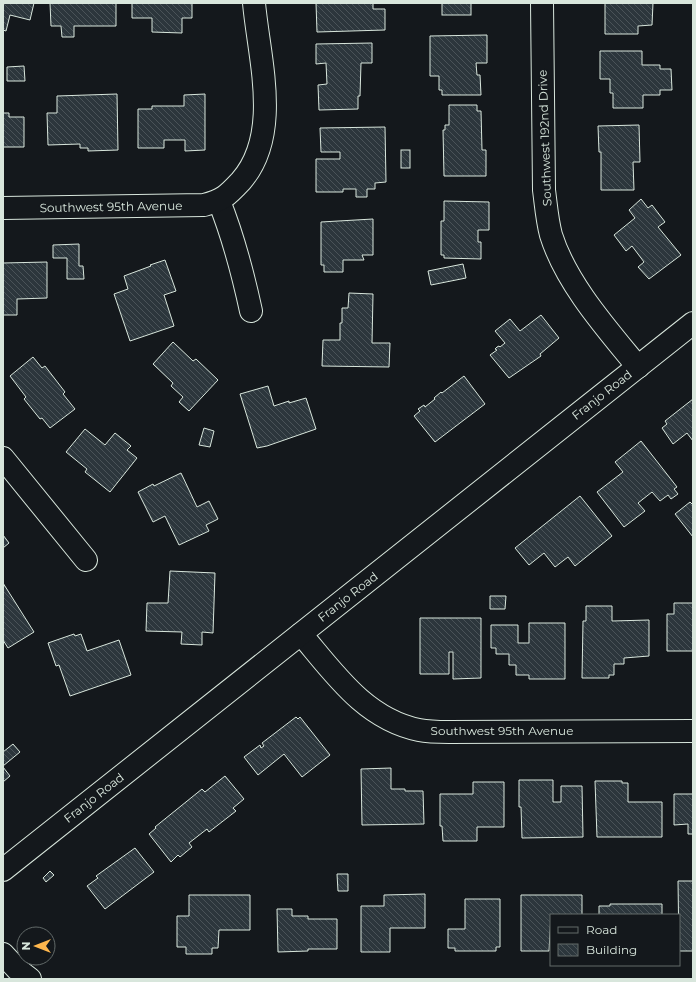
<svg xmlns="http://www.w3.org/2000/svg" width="696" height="982" viewBox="0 0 696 982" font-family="Montserrat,sans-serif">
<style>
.building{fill:url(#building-back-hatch);stroke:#d8e6dc}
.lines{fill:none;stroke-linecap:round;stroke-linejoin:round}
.minor-casing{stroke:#d8e6dc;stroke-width:24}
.minor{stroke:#14181c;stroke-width:22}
.labels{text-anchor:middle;stroke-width:3;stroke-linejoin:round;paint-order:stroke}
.street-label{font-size:12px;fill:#d8e6dc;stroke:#14181c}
</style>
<defs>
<pattern id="building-back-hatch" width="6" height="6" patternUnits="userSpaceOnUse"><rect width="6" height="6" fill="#2c363c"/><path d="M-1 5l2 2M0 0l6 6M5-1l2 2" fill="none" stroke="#4a5358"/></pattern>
</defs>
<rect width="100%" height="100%" fill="#14181c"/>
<g class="building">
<polygon points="3,3 34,3 30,20 10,15 6,31 3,30"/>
<polygon points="50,3 116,3 116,26 74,26 74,37 62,37 61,26 51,26"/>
<polygon points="132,3 192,3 192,18 182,18 182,33 152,32 152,18 132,18"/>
<polygon points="316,3 373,3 373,9 385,9 385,30 317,32"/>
<rect x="442" y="3" width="29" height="12"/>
<polygon points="605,3 653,3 652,25 638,26 638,34 605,34"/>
<polygon points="487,35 487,63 476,63 477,75 480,75 481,95 442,95 442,90 439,90 439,76 430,76 430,36"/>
<polygon points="372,43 372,63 361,63 360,96 358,96 358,109 319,110 318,85 327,84 326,63 316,64 316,44"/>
<polygon points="600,51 642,51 642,65 660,65 660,69 671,69 672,90 660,90 660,95 643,95 643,108 613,108 613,93 610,93 610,79 600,79"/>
<polygon points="24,66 25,81 7,81 7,67"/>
<polygon points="117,94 118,150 88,151 88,148 80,148 80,144 48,145 47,113 57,113 57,96"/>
<polygon points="205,94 205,150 185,151 185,140 164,140 164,148 138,148 138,109 152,109 152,106 184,106 184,95"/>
<polygon points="449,105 477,105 477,111 481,111 482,150 486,150 486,176 444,176 443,130 445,130 445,125 449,125"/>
<polygon points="3,113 9,113 9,117 24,117 24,147 3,147"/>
<polygon points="639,125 640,162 633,162 634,190 601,190 601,152 599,152 598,126"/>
<polygon points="385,127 386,182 375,183 375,189 367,189 367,197 356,197 356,189 343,189 343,192 316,192 316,159 340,159 340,152 321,152 320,128"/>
<rect x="401" y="150" width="9" height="18"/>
<polygon points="641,199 648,208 652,205 665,222 658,227 681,255 649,279 638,267 644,262 632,246 626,251 614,235 635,218 629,210"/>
<polygon points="444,201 489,202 489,230 478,230 478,242 481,242 481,259 444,258 444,255 441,255 441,221 444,221"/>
<polygon points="373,219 373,255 362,255 364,260 343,260 343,272 324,272 324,265 321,265 321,222"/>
<polygon points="79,244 79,266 83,266 84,279 67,279 67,258 53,258 53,245"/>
<polygon points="165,260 176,291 164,295 174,326 130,341 114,294 128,289 124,276 151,266 150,265"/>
<polygon points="47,262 47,298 17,299 17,315 3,315 3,263"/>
<polygon points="463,264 466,278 431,285 428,271"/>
<polygon points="349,293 373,294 372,343 390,343 389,367 322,366 323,340 340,340 340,323 342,323 342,308 348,308"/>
<polygon points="541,315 559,338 540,354 541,356 509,378 490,355 497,350 495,349 497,347 499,346 500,347 505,343 495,331 510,319 520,331"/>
<polygon points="173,342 193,361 196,359 218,380 189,411 179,402 183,397 171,386 173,383 153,364"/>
<polygon points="33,357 42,368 45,366 65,392 63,394 75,409 50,428 42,418 40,419 24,399 26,397 10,376"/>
<polygon points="464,376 485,404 435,442 414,416 420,411 418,409 424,405 425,407 435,399 434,398 441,392 442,393"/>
<polygon points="268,386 274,406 289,401 289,403 306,398 316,429 267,446 257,448 240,394"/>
<polygon points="693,399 693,441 687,433 673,444 662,428 667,424 665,421"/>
<polygon points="204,428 214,431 210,447 199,445"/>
<polygon points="85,429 105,445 115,433 131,446 127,450 137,458 110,492 85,472 87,469 66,452"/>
<polygon points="641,441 677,487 674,489 678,494 671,499 668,495 660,501 652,492 638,503 645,511 624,527 597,492 623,472 615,462"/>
<polygon points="181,473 197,507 209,501 218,519 206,525 209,531 179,545 165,516 153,522 138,492 153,484 154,486"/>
<polygon points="580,496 612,536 575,566 568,557 555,567 544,553 529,565 515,548"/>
<polygon points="690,502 693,505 693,537 675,514"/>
<polygon points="3,535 9,543 3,548"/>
<polygon points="170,571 215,573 213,633 202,632 202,645 181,644 182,632 146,631 147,603 168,603"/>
<polygon points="3,583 34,632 8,648 3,640"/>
<polygon points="490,596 506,596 505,609 490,609"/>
<polygon points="674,603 693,603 693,651 667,651 667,614 674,614"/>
<polygon points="586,606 612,606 612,621 649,620 649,656 624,658 624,664 614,664 614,675 609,675 609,678 582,678 583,621 586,621"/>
<polygon points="420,618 481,618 481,678 453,679 453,652 449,652 449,674 420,674"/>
<polygon points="529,623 565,623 565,679 529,679 529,675 516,675 516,665 509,665 509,654 496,654 496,648 491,648 491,625 518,625 518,643 529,643"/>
<polygon points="74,634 75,636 81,634 87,651 119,640 131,675 70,696 59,665 56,666 48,643"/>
<polygon points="296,717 298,719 300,717 330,755 302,777 284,754 258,775 244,757 260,745 261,748 264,746 262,743"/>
<polygon points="13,744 20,752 3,766 3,752"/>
<polygon points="3,767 10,776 3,782"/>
<polygon points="391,768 391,789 405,789 405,791 423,791 424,824 362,825 361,769"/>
<polygon points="225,776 244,799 233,808 236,811 209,832 207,829 189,843 192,847 180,857 178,855 171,862 149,834 156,828 155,827 202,789 205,792"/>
<polygon points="519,780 553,780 553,802 561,802 561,786 582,786 583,837 522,838 521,807 519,807"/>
<polygon points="595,781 622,781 622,783 628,783 628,802 662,802 662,837 597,837"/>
<polygon points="473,782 504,782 504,827 477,827 477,841 443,841 442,826 440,826 440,794 473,794"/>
<polygon points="674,794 693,794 693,834 688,834 688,824 674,825"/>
<polygon points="135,848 154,872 105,909 87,886 98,878 96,876"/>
<polygon points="50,871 54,875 46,882 43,878"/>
<polygon points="337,874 348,874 348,891 338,891"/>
<polygon points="678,881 693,881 693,951 679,951"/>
<polygon points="425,894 425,928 390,928 390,952 361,952 361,906 384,906 384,895"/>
<polygon points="189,895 250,895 250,930 219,930 218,948 212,948 212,954 186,954 186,947 177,947 177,916 189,916"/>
<polygon points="521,895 582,895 582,915 551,915 549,951 521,951"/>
<polygon points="465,899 500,899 500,947 496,947 496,951 455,951 455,948 448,948 448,929 465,929"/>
<polygon points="610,904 662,904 662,915 599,915 599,906 610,906"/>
<polygon points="277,909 292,909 292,916 308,916 308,919 337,919 337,949 308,949 308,951 278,952"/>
</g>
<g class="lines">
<defs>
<g id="minor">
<path d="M542,3L544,190C546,205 547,220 551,235C566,283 606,328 638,367"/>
<path d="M219,201C233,236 243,274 251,311"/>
<path d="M3,208L204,205C223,200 227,196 241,181C282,134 259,59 254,3"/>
<polyline points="3,458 86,560"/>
<path d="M301,634C334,673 365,719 419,730C429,732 439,732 449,732L693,731"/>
<polyline points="3,870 693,323"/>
<polyline points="3,954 17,969 30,979"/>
</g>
</defs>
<use href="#minor" class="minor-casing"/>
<use href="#minor" class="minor"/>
</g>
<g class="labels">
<g class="street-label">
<text transform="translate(545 138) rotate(-92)" y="4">Southwest 192nd Drive</text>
<text transform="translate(111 207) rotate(-1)" y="4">Southwest 95th Avenue</text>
<text transform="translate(602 395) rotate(-38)" y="4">Franjo Road</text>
<text transform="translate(348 597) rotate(-38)" y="4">Franjo Road</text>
<text x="502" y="735">Southwest 95th Avenue</text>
<text transform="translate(94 798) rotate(-38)" y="4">Franjo Road</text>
</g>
</g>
<rect width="696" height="982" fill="none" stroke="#d8e6dc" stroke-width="8"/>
<rect x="550" y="914" width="130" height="52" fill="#14181c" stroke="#626a69"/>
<rect x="558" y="927" width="20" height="6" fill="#14181c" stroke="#626a69"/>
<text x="586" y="934" font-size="12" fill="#d8e6dc">Road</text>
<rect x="558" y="944" width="20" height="12" fill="url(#building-back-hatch)" stroke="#626a69"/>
<text x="586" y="954" font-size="12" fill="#d8e6dc">Building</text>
<g transform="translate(36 946) rotate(270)"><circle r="19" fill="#14181c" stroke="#626a69"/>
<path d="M0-3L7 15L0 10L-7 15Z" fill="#ffb74d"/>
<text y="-6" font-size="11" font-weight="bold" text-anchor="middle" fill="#d8e6dc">N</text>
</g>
</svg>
